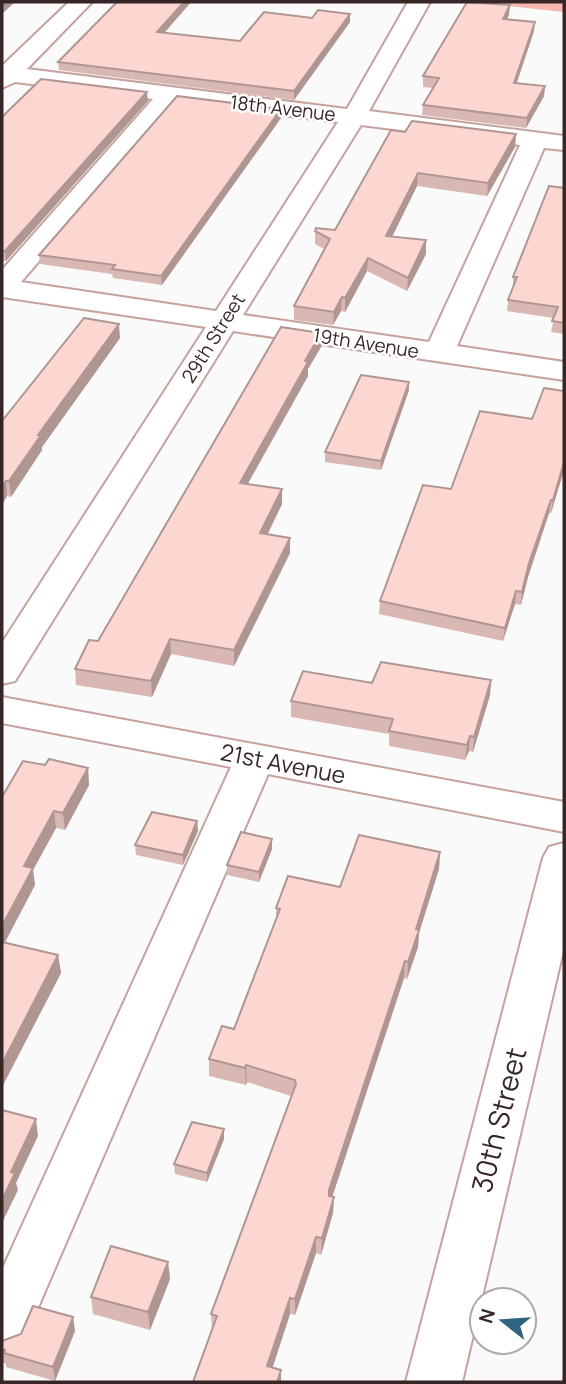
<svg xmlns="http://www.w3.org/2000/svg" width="566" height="1384" viewBox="0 0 566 1384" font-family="Manrope,sans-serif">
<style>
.green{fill:#f8b7b0}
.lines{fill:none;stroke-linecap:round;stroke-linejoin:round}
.minor-casing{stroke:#c6a29e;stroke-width:4}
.minor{fill:#fff;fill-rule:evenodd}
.wall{fill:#d9b8b4}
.shaded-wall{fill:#b09692}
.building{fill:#fcd6d1;stroke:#b09692;stroke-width:2}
.labels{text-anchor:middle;stroke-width:5;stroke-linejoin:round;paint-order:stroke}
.far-street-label{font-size:19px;fill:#362726;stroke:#fff}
.street-label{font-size:23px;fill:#362726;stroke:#fff}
.near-street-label{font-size:28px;fill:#362726;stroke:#fff}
</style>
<rect width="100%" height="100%" fill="#f9faf9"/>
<polygon class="green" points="470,2 564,2 564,12"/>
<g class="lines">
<defs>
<g id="minor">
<path d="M69,2H92L27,69L347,109L408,2H430L369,111L564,136V150L544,148L457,346L564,362V380L233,331L15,681L2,684V643L206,327L2,297V270L153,99L15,82L2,88V66ZM176,102L338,122L216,311L21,282ZM361,125L520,145L429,342L243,315Z"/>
<polygon points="2,697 564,802 564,832 268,774 21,1347 2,1354 2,1270 231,767 2,723"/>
<polygon points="564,843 564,947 462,1382 406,1382 543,858 549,847"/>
</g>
</defs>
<use href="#minor" class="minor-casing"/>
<use href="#minor" class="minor"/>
</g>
<g class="wall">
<polygon points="117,2 191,2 164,33 240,41 312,18 350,14 350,22 294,100 59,70 58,62"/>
<polygon points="509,15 507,19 534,31 517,83 545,86 544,96 526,128 422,115 423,105 433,88 423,87 423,76"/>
<polygon points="148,101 6,261 2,261 2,117"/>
<polygon points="281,118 162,285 113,278 112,274 40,264 39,255"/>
<polygon points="405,132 516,134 515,147 487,196 417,186 392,237 426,240 426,254 407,291 367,271 345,312 341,311 333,325 294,320 294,306 324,249 315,244 315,231 335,230"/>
<polygon points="564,188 564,334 551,332 554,318 507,311 508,300 513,288 513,277"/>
<polygon points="321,333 321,347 308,369 308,376 248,484 282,504 267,534 290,538 290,553 234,666 171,654 152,697 76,685 75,669 98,641"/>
<polygon points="120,338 42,447 42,450 11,497 7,496 2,505 2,421"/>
<polygon points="409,382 409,390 381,470 325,462 325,452"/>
<polygon points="564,391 564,470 551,513 549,513 528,577 521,605 515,604 503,641 379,614 380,601 451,489"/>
<polygon points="491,680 490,695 473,752 469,751 465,760 389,746 389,734 291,717 291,701 372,683"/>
<polygon points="45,765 88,768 89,785 65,830 56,828 33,870 35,885 4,943 58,955 61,973 2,1087 2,797"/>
<polygon points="197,821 198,831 183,865 136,855 135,845"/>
<polygon points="272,839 272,849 259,882 227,875 227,865"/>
<polygon points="440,852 439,869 419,933 418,947 407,979 404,978 332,1196 334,1197 333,1213 321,1255 316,1253 295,1315 290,1314 272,1367 281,1370 281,1382 193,1382 212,1330 211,1314 291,1096 247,1082 246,1085 209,1076 209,1059 234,1029 276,921 276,908 340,887"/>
<polygon points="224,1129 224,1139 207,1182 175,1174 174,1164"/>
<polygon points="168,1262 170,1279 150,1330 93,1314 91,1297"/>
<polygon points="73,1317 75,1331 55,1381 6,1367 6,1364 2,1362 2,1341"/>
<polygon points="564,1368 564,1382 562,1381"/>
</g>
<g class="shaded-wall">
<polygon points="4,2 15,2 2,14 2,4"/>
<polygon points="184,2 191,2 158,40 157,32"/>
<polygon points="510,5 509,15 502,29 503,19"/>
<polygon points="350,14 350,22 294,100 294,91"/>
<polygon points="535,22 534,31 513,93 514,83"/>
<polygon points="545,86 544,96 526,128 527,118"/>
<polygon points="147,92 148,101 6,261 5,251"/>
<polygon points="281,109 281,118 162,285 161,276"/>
<polygon points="516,134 515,147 487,196 488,183"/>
<polygon points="418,173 417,186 386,249 386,236"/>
<polygon points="426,240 426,254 407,291 408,278"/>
<polygon points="368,258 367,271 345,312 345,298"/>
<polygon points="342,297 341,311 333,325 334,312"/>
<polygon points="119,324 120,338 42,447 42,450 11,497 9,481 38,435"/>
<polygon points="321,333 321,347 308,369 308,376 240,497 240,483"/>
<polygon points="409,382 409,390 381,470 381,461"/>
<polygon points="564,462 564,470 551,513 553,500"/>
<polygon points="6,481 7,496 2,505 2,487"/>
<polygon points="282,489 282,504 261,548 260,533"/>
<polygon points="551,500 549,513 528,577 521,605 522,592 529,563"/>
<polygon points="290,538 290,553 234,666 234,650"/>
<polygon points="516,591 515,604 503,641 505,628"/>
<polygon points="170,639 171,654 152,697 151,681"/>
<polygon points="491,680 490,695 473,752 474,737"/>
<polygon points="470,736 469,751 465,760 467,745"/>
<polygon points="88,768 89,785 65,830 63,813"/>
<polygon points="54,811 56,828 33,870 35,885 2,948 2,926 24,866"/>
<polygon points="197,821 198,831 183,865 183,855"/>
<polygon points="272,839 272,849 259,882 259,872"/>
<polygon points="440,852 439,869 419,933 418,947 407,979 408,962 416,929"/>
<polygon points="58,955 61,973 2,1087 2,1064"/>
<polygon points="405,961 404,978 329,1207 329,1190"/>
<polygon points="246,1065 247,1082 246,1085 245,1068"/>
<polygon points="36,1119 38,1136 16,1183 18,1190 2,1223 2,1200 11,1172"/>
<polygon points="224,1129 224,1139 207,1182 207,1173"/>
<polygon points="334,1197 333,1213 321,1255 322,1238"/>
<polygon points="316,1237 316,1253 295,1315 295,1299"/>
<polygon points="168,1262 170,1279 150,1330 148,1312"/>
<polygon points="290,1298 290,1314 268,1382 267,1366"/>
<polygon points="73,1317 75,1331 55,1381 53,1367"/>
<polygon points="281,1370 281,1382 277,1382"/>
</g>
<g class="building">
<polygon points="117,2 184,2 157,32 240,41 264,12 312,18 318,10 350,14 294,91 58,62"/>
<polygon points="467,2 510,5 503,19 535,22 514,83 545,86 527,118 423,105 439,78 423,76"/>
<polygon points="41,79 147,92 5,251 2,251 2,117"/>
<polygon points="177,96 281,109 161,276 112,269 115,265 39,255"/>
<polygon points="412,121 516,134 488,183 418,173 386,236 426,240 408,278 368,258 345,298 342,297 334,312 294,306 330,239 315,231 316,228 335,230 391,130 405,132"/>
<polygon points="549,186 564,188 564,323 552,321 558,307 508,300 517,277 513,277"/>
<polygon points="84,318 119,324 38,435 41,435 9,481 6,481 2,487 2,421"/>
<polygon points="281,327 321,333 305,361 308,362 240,483 282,489 260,533 290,538 234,650 170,639 151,681 75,669 89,640 98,641"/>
<polygon points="361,375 409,382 381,461 325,452"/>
<polygon points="544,388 564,391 564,462 553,500 551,500 529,563 522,592 516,591 505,628 380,601 423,485 451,489 480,411 532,419"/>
<polygon points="381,662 491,680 474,737 470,736 467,745 389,731 393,719 291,701 303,671 372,683"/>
<polygon points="49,759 88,768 63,813 54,811 24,866 33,868 2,926 2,797 23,761 45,765"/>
<polygon points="152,812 197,821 183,855 135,845"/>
<polygon points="241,832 272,839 259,872 227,865"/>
<polygon points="359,835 440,852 416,929 419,930 408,962 405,961 329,1190 329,1196 334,1197 322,1238 316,1237 295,1299 290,1298 267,1366 281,1370 277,1382 193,1382 217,1316 211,1314 296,1084 295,1080 246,1065 245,1068 209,1059 222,1026 234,1029 280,909 276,908 288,876 340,887"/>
<polygon points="2,942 58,955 2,1064"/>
<polygon points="2,1110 36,1119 11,1172 15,1173 2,1200"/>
<polygon points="192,1122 224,1129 207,1173 174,1164"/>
<polygon points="111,1246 168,1262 148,1312 91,1297"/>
<polygon points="33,1306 73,1317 53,1367 4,1353 5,1350 2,1349 2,1341 21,1334"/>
</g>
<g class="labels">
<g class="far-street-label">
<text transform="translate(283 108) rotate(7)" y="7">18th Avenue</text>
<text transform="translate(213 338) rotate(-58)" y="7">29th Street</text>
<text transform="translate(366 343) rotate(9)" y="7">19th Avenue</text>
</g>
<g class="street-label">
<text transform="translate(283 764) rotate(11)" y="8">21st Avenue</text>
</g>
<g class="near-street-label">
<text transform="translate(499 1120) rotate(-76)" y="10">30th Street</text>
</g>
</g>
<rect width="566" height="1384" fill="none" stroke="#362726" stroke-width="7"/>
<g transform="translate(503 1321) rotate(287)"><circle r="33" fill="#ffffff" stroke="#afa9a8" stroke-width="2"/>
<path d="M0-5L12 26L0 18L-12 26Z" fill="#306380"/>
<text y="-10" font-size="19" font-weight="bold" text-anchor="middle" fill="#362726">N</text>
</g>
</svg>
